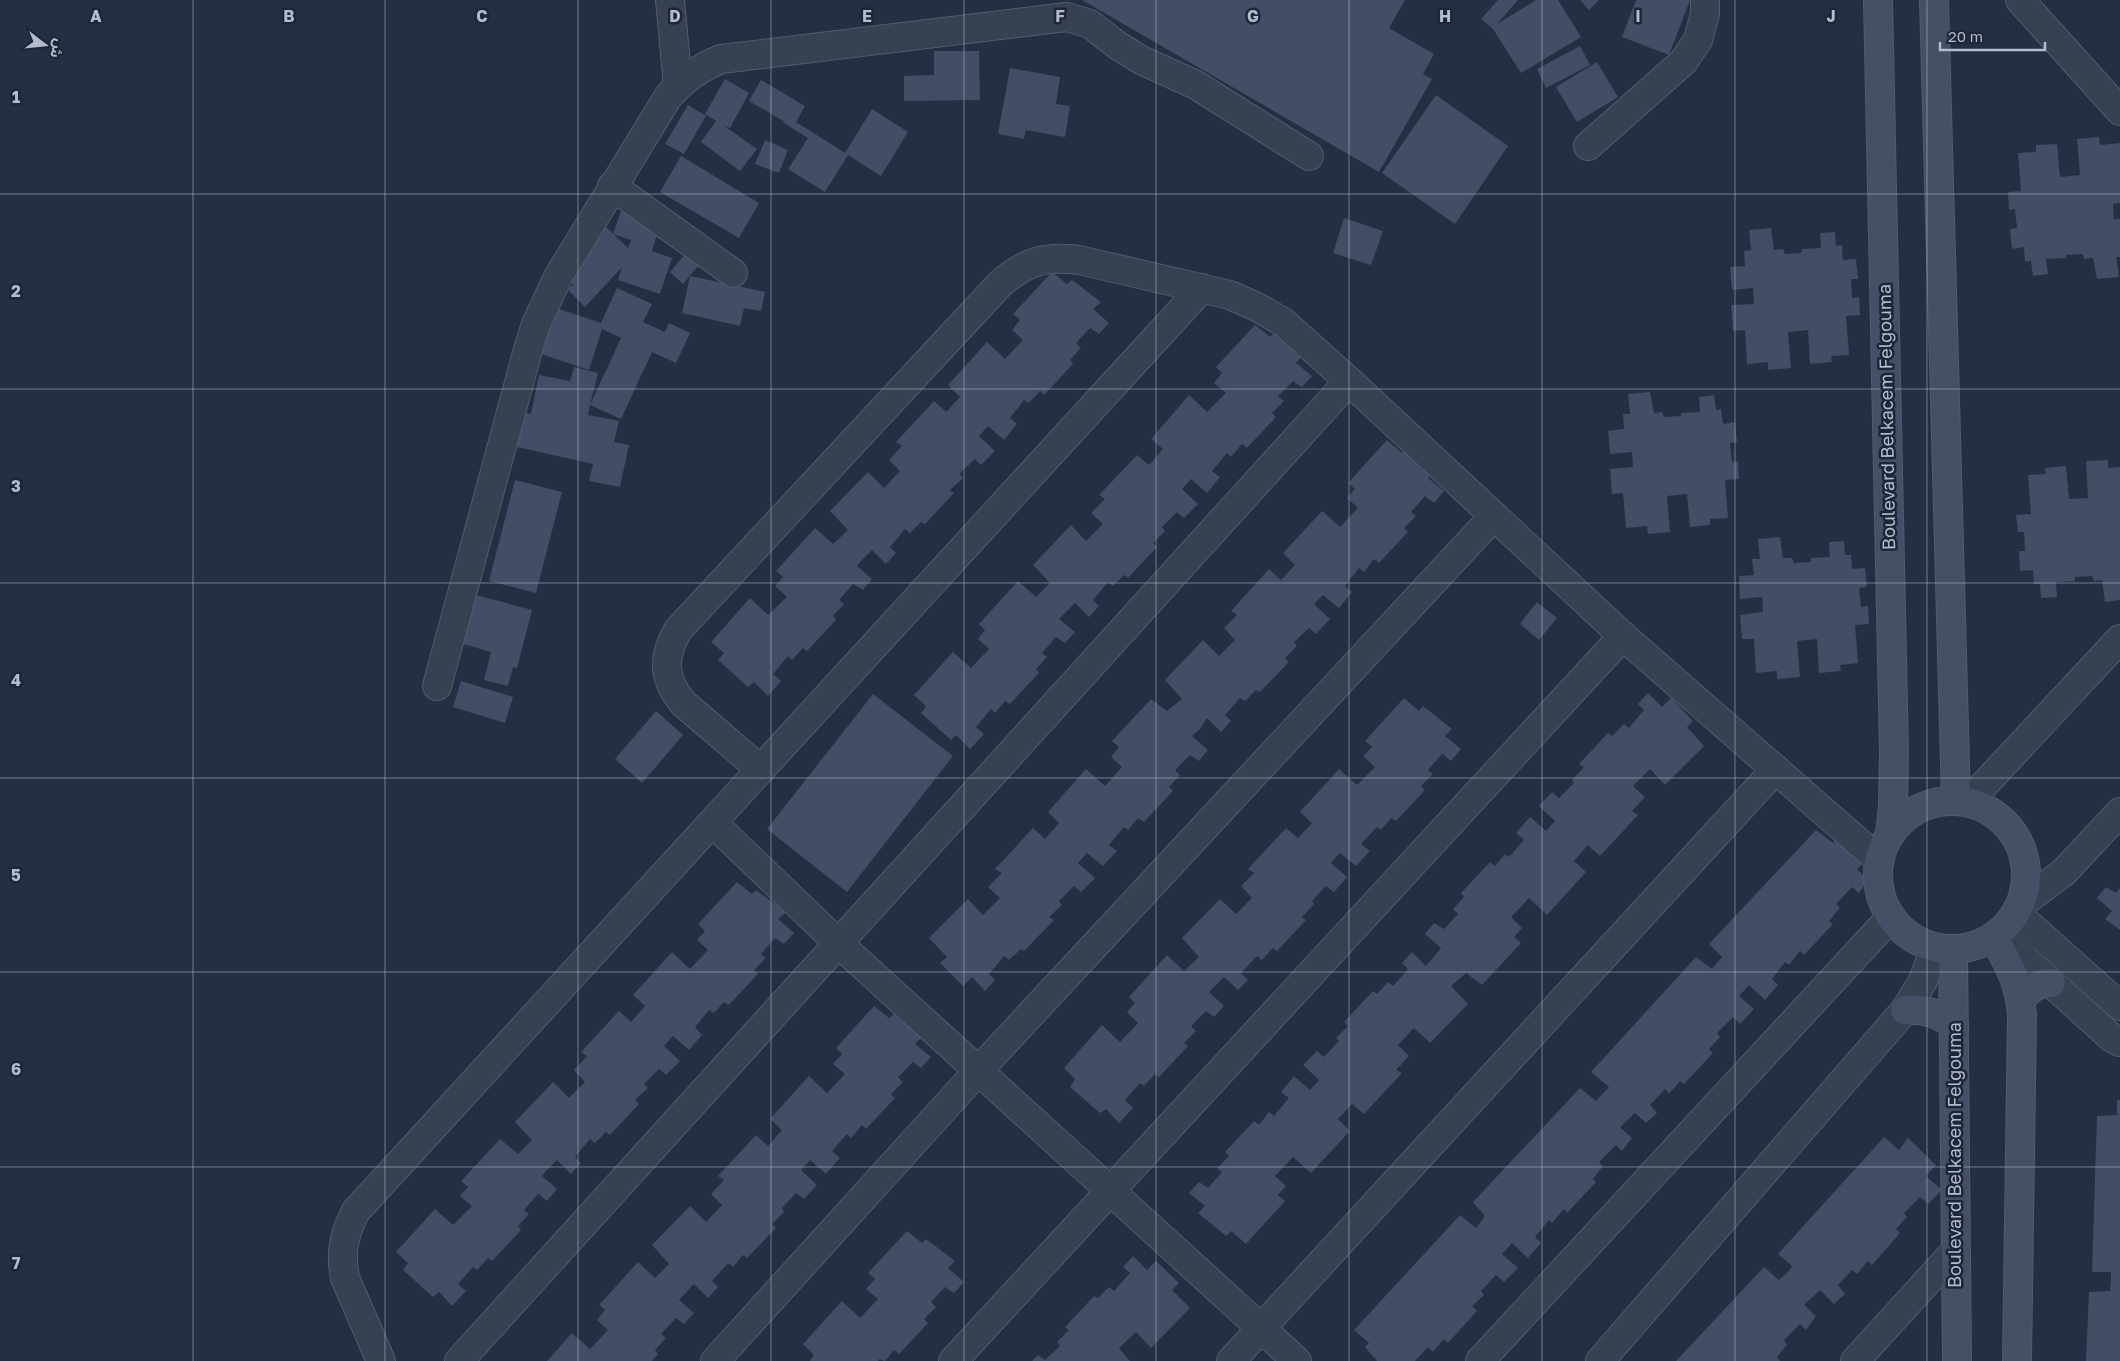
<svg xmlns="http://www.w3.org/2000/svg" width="2120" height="1361" viewBox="0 0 2120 1361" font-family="'Golos Text','Noto Sans Arabic',sans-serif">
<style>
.building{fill:#424e65}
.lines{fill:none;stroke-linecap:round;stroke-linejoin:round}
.street-casing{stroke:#535c6c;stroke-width:30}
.secondary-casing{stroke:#535c6c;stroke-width:30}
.street{stroke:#384152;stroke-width:28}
.secondary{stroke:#454f65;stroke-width:28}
.grid{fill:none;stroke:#b4bccc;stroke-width:1;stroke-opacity:0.55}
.labels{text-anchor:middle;stroke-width:5;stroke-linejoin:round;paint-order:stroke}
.street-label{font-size:18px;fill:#b4bccc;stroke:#1d2637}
.grid-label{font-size:16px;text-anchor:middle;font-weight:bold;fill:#b4bccc;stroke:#1d2637;stroke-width:5;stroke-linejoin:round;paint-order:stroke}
</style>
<rect width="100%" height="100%" fill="#232f42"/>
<g class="building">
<polygon points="1082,0 1405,0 1389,28 1434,54 1423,74 1432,79 1379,172"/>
<polygon points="1498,0 1518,0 1497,24 1536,0 1558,0 1581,37 1521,73 1493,29 1481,19"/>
<polygon points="1580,0 1599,0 1589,10"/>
<polygon points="1636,0 1690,0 1669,55 1622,37"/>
<polygon points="1580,46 1590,65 1546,88 1537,69"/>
<polygon points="934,51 979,51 980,100 904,101 904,76 934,75"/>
<polygon points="1597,62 1618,97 1577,122 1556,87"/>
<polygon points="1010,68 1060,77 1056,104 1070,106 1065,137 1026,130 1024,139 998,134"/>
<polygon points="725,79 749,93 730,128 723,125 757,149 740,171 701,142 716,121 705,114"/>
<polygon points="761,80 805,106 796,122 845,153 872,109 908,132 881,176 848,155 825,192 788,169 808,138 784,123 785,122 749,101"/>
<polygon points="1436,95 1508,146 1455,224 1382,173"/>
<polygon points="688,105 706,116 684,154 665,144"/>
<polygon points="2099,137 2100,145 2120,143 2120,203 2113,204 2114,219 2120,219 2120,257 2116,257 2119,277 2097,279 2093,258 2084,259 2083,254 2066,255 2066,258 2046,259 2048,274 2033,276 2031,261 2025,262 2024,247 2012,249 2010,229 2017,228 2015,209 2009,210 2008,192 2021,191 2018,153 2036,152 2036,145 2057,144 2060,177 2080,175 2077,139"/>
<polygon points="765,140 788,150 779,173 755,164"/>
<polygon points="681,156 759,203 739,238 660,192"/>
<polygon points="621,211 660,225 652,251 672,258 660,294 618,280 622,267 585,307 568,290 573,284 560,272 604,225 628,248 631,240 613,234"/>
<polygon points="1344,218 1383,231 1371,265 1333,253"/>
<polygon points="1771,228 1774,250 1783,249 1785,254 1801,253 1802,249 1821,248 1820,233 1835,232 1836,246 1842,245 1843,260 1856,259 1858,279 1851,279 1852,298 1859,297 1860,315 1846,316 1849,355 1831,356 1832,362 1810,364 1808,330 1788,332 1791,368 1768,370 1768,362 1747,364 1745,330 1733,331 1731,305 1754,304 1753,288 1732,290 1730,267 1745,266 1744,251 1751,250 1749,230"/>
<polygon points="686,253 699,265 683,284 670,272"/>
<polygon points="1052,272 1067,284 1072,280 1101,302 1093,309 1109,323 1099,334 1090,328 1076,343 1081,348 1070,360 1073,364 1044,395 1040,391 1029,403 1024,400 1010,418 1017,424 1004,440 988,426 979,436 995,451 981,465 975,459 959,474 963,478 950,490 954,493 925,524 921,522 910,533 905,529 890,547 896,553 886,564 872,550 863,559 857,566 872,579 863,590 853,584 839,600 844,604 833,616 836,620 807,651 803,648 792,660 788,656 773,674 781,681 768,696 754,682 748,687 718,660 724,653 711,642 750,598 768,615 787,597 775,586 783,577 776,571 815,528 833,544 848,530 830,511 868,472 884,488 900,471 889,460 902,446 896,442 934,401 946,412 960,397 948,385 987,342 1005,359 1023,340 1012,330 1020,320 1013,314"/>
<polygon points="690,276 765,292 761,311 744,308 740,326 682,313"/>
<polygon points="617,288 652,304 643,322 665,332 669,323 690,333 676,363 652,352 621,419 590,405 588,415 619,421 614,442 629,445 620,487 589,481 593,464 517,447 524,413 531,414 539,375 570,381 574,367 598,373 590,405 621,338 602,329 589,370 541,354 556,308 601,323"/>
<polygon points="1255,325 1270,337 1274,333 1303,355 1296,363 1312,376 1302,387 1293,381 1278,396 1284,401 1272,413 1276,417 1247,448 1242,444 1231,457 1227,453 1212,471 1220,477 1207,493 1191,479 1182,489 1198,504 1184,518 1177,512 1162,527 1165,531 1153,543 1157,547 1128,578 1124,575 1113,586 1108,582 1093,600 1099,606 1089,617 1075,603 1059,619 1075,632 1065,643 1056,637 1042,653 1047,657 1036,669 1039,673 1010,704 1005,701 995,713 991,709 976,727 984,734 970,749 956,735 951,740 921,713 926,706 914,695 953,652 971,668 989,649 978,639 985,630 979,624 1018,581 1036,597 1050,583 1033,565 1071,525 1086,541 1103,524 1091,513 1105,499 1099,495 1137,455 1149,465 1163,449 1151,439 1189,395 1207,412 1226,393 1214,383 1222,373 1216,367"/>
<polygon points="1650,392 1654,413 1662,412 1664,417 1681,416 1681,413 1700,412 1699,397 1714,395 1716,410 1721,409 1723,424 1735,422 1737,442 1730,443 1732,462 1738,461 1739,479 1725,480 1728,518 1710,519 1710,525 1690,527 1687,494 1667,496 1670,532 1648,534 1647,526 1626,528 1623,493 1612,494 1610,469 1633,467 1632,452 1610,454 1608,431 1624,429 1623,414 1630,414 1628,394"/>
<polygon points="1387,440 1402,453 1406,448 1435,470 1428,478 1444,491 1434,503 1425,496 1411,512 1416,516 1404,528 1408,532 1379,563 1374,559 1364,572 1359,568 1345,586 1352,592 1339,608 1323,595 1314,604 1330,619 1316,634 1309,628 1294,642 1297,646 1285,658 1289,662 1260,692 1256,690 1245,701 1240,698 1225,715 1231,721 1221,732 1207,718 1200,729 1192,736 1208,750 1199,761 1190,755 1175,770 1180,775 1169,787 1173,791 1144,822 1138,818 1128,830 1124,827 1109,845 1117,851 1103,866 1087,853 1078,863 1095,878 1081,892 1074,886 1059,901 1062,905 1049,917 1054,920 1024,951 1021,949 1009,960 1004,956 989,974 995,980 985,991 972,977 963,986 940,963 947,957 929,938 968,899 983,915 1000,898 988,887 1002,873 995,869 1033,828 1045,839 1059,823 1048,812 1086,769 1105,786 1122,767 1111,757 1119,747 1112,741 1151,699 1167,711 1182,699 1165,680 1203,640 1219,656 1235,640 1224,628 1237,615 1231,611 1269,569 1281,580 1295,565 1283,553 1322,511 1340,527 1358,508 1347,498 1355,489 1348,483"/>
<polygon points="2108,460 2108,468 2120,467 2120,600 2105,602 2102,580 2094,581 2092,576 2075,577 2075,581 2056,582 2057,597 2041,598 2040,584 2034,584 2033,570 2020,571 2019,551 2025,551 2024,532 2018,532 2016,515 2031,514 2028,475 2046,474 2045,468 2066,466 2069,499 2088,498 2086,461"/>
<polygon points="515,480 562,492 536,593 489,581"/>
<polygon points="1780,537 1783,558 1792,558 1794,563 1811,562 1811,558 1830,557 1829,542 1844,541 1845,555 1851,555 1852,569 1865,568 1867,587 1859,588 1861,607 1868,606 1869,624 1855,625 1858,663 1840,665 1841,671 1819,673 1817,639 1797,641 1800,677 1777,679 1777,671 1756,673 1754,639 1742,639 1740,615 1763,612 1762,597 1740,599 1739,576 1754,575 1752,559 1760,559 1758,539"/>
<polygon points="476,595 532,610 517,668 513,667 508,686 484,680 491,652 463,644"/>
<polygon points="1537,602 1557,618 1539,640 1520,624"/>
<polygon points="461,681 513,697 505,723 453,707"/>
<polygon points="1648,693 1662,707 1671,698 1693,721 1687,727 1704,746 1665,785 1650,769 1633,786 1645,797 1632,811 1638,815 1600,856 1588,845 1574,861 1586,872 1547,915 1529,898 1511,917 1522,928 1514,937 1521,943 1482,985 1466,973 1451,986 1468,1004 1430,1043 1414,1028 1398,1045 1409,1056 1396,1070 1402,1073 1364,1114 1352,1104 1338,1119 1350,1131 1311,1173 1293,1157 1275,1176 1286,1186 1278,1195 1285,1201 1246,1244 1231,1231 1226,1236 1198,1213 1205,1206 1189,1193 1199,1182 1208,1188 1222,1172 1217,1168 1229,1156 1225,1152 1254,1121 1259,1125 1269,1112 1274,1116 1289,1098 1281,1092 1294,1076 1310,1090 1319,1080 1303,1065 1317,1051 1324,1057 1339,1041 1336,1038 1348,1026 1344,1022 1373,991 1377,994 1388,982 1393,986 1408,969 1402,963 1412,952 1426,966 1441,948 1425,934 1434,923 1444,929 1458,914 1453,909 1464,897 1461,893 1490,862 1495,866 1505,854 1509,857 1524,840 1516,833 1530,817 1546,831 1555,821 1539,806 1552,792 1559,798 1574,783 1572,780 1584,767 1579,764 1608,733 1612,736 1624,724 1629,728 1644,710 1638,704"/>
<polygon points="873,694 953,756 847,892 767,829"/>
<polygon points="1404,698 1419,711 1423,706 1452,729 1445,736 1461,749 1451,761 1442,754 1428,770 1433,774 1421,786 1425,790 1396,821 1391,818 1381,830 1377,827 1361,844 1370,851 1356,866 1340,853 1331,863 1347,877 1334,892 1326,886 1312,901 1314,904 1302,917 1306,920 1277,951 1273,948 1262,960 1257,956 1241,973 1248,980 1238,990 1224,977 1209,992 1224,1006 1214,1017 1206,1011 1191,1026 1196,1031 1184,1043 1188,1046 1159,1077 1155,1074 1144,1086 1140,1083 1125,1100 1133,1108 1119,1123 1106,1109 1100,1113 1070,1087 1075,1079 1064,1068 1102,1025 1120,1042 1138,1023 1127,1012 1135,1003 1129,997 1167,955 1184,971 1199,957 1182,938 1220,899 1236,914 1252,898 1241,886 1254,873 1248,869 1286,828 1298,838 1312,823 1300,812 1339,769 1357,785 1375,767 1363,756 1372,747 1365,741"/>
<polygon points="656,711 683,735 642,783 615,759"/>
<polygon points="1816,830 1833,843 1841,834 1866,861 1857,869 1868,880 1859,893 1852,887 1836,904 1840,908 1829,921 1833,924 1804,955 1800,951 1789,965 1785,962 1772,979 1778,985 1765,1000 1749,985 1739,996 1754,1009 1740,1024 1733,1017 1717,1033 1720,1037 1709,1049 1713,1053 1684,1084 1680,1081 1669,1094 1665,1089 1650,1105 1657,1113 1646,1123 1635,1113 1620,1127 1632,1138 1622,1151 1616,1145 1599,1162 1603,1166 1593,1179 1596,1182 1567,1213 1564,1209 1552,1223 1549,1220 1535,1237 1541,1243 1528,1258 1512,1243 1502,1254 1518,1268 1504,1282 1496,1275 1481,1291 1484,1295 1472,1306 1477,1311 1448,1343 1444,1339 1433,1352 1428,1347 1415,1361 1377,1361 1365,1347 1369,1343 1354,1330 1460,1215 1476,1228 1485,1216 1473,1202 1580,1088 1596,1101 1609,1087 1591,1072 1696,957 1712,969 1722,957 1709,944"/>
<polygon points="737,882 752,894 756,890 786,912 778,919 794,933 784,944 775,938 761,954 766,958 754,970 758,974 729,1005 724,1002 714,1013 709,1010 695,1027 702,1035 689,1050 673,1036 664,1046 680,1061 666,1075 659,1069 644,1084 648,1088 635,1100 639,1104 610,1135 606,1132 595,1143 590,1139 575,1157 581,1163 571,1174 557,1160 548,1169 542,1176 557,1189 547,1201 538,1194 524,1210 529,1214 518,1226 521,1230 492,1261 488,1258 477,1270 473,1267 458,1284 466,1291 452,1306 439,1292 433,1297 403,1270 408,1263 396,1252 435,1209 453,1225 472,1206 460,1196 468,1187 461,1181 500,1139 518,1154 532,1140 515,1122 553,1082 569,1098 585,1082 574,1070 587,1056 581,1052 619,1011 631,1022 645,1006 633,995 672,952 690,969 708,950 697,940 705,931 698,924"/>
<polygon points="2106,887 2116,893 2120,888 2120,930 2105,919 2112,911 2097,898"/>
<polygon points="874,1006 889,1018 894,1014 923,1036 915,1044 931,1057 921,1068 913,1062 898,1077 903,1082 891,1094 895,1098 866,1129 862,1125 851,1138 847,1134 832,1151 840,1158 826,1174 810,1160 801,1170 817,1185 804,1199 796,1193 782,1208 784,1212 772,1224 776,1228 747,1258 743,1255 733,1267 728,1263 712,1281 718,1287 708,1298 694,1284 679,1300 694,1313 684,1324 676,1318 661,1334 666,1338 655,1350 658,1354 652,1361 547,1361 572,1333 590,1349 608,1330 597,1320 605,1310 599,1305 638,1262 655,1278 669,1264 652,1245 690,1206 706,1222 722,1205 711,1194 724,1180 718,1176 756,1135 768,1146 782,1130 770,1119 809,1076 827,1093 845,1074 833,1064 842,1054 836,1048"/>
<polygon points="2117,1100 2120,1100 2120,1361 2086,1361 2089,1292 2110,1291 2111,1278 2111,1272 2092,1272 2097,1116 2117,1115"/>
<polygon points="1884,1137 1899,1150 1908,1138 1936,1165 1926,1176 1942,1190 1928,1204 1920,1197 1904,1213 1907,1217 1896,1229 1900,1233 1872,1265 1868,1261 1857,1274 1852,1270 1838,1285 1845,1294 1834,1304 1820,1290 1804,1305 1816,1316 1806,1330 1800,1324 1784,1340 1787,1345 1777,1357 1780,1361 1676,1361 1764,1267 1779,1280 1789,1271 1792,1266 1778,1254"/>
<polygon points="907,1231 922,1243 926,1239 955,1261 948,1268 964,1282 954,1293 945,1287 931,1302 936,1307 924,1319 928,1323 899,1354 894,1350 885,1361 879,1359 878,1361 810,1361 814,1355 803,1344 842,1301 860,1318 878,1299 866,1289 875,1279 868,1273"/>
<polygon points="1133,1256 1147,1270 1156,1261 1179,1283 1172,1290 1190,1308 1151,1348 1136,1332 1119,1348 1130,1361 1032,1361 1038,1355 1045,1360 1060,1346 1057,1342 1069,1330 1065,1327 1094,1296 1098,1298 1109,1287 1114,1291 1130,1273 1123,1267"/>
</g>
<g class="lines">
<defs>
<g id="street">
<polyline points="670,0 678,86"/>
<polyline points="2020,0 2120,111"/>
<polyline points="1588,146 1683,62 1698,40 1705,14 1705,0"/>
<polyline points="612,186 733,273"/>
<path d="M437,686L529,346L536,324L558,277L668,97C683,79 699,68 721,59L1067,17L1090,24L1117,45L1141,60L1196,85L1309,156"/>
<path d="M761,770L683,703C663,678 662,658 678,630L1000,284C1026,261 1045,256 1079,260L1230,295L1257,307L1283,322L1349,381L1623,636L1879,860"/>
<polyline points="1968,802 2120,639"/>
<polyline points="713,823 837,942 1297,1361"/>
<polyline points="2020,905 2064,872 2120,812"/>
<polyline points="2016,913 2120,1006"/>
<polyline points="1997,934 2112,1038 2120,1042"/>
<path d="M381,1361L345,1278C340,1253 344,1233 356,1211L1202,288"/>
<polyline points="459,1361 1349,381"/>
<polyline points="715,1361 978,1071 1494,516"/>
<polyline points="953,1361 1623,636"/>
<polyline points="1231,1361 1776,769"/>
<polyline points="1480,1361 1891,917"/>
<polyline points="1600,1361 1905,1010 1923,981 1935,948"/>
<polyline points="1855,1361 1956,1250"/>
</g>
<g id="secondary">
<polyline points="1878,0 1894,752 1893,806 1890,835"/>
<polyline points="1934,0 1956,800"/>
<circle cx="1952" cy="875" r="74"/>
<path d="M1993,937C2009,963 2020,985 2022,1015L2017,1361"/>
<polyline points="1953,950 1957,1361"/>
<path d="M2021,1001C2028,989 2037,983 2051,983"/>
<path d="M1905,1010C1925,1009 1938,1013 1954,1025"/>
</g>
</defs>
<use href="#street" class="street-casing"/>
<use href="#secondary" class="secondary-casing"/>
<use href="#street" class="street"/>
<use href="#secondary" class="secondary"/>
</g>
<path class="grid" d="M193,0V1361M385,0V1361M578,0V1361M771,0V1361M964,0V1361M1156,0V1361M1349,0V1361M1542,0V1361M1735,0V1361M1927,0V1361M0,194H2120M0,389H2120M0,583H2120M0,778H2120M0,972H2120M0,1167H2120"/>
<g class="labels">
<g class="street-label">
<text transform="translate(1887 417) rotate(-91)" y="6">Boulevard Belkacem Felgouma</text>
<text transform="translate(1955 1155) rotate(-90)" y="6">Boulevard Belkacem Felgouma</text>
</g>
</g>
<g class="grid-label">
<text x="96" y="22">A</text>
<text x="289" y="22">B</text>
<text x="482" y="22">C</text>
<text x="675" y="22">D</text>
<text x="867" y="22">E</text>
<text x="1060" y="22">F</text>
<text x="1253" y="22">G</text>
<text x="1445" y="22">H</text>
<text x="1638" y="22">I</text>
<text x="1831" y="22">J</text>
<text x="16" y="103">1</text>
<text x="16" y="297">2</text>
<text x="16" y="492">3</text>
<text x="16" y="686">4</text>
<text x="16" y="881">5</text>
<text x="16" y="1075">6</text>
<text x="16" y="1269">7</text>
</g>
<g transform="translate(45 45) rotate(106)" stroke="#1d2637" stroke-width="4" paint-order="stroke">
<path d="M0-4L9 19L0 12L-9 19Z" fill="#b4bccc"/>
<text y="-8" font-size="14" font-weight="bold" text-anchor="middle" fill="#b4bccc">ش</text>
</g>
<path d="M1940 42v8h105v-8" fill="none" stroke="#b4bccc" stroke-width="2.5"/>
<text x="1948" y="42" font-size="15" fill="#b4bccc" stroke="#1d2637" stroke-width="4" paint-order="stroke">20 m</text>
</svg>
